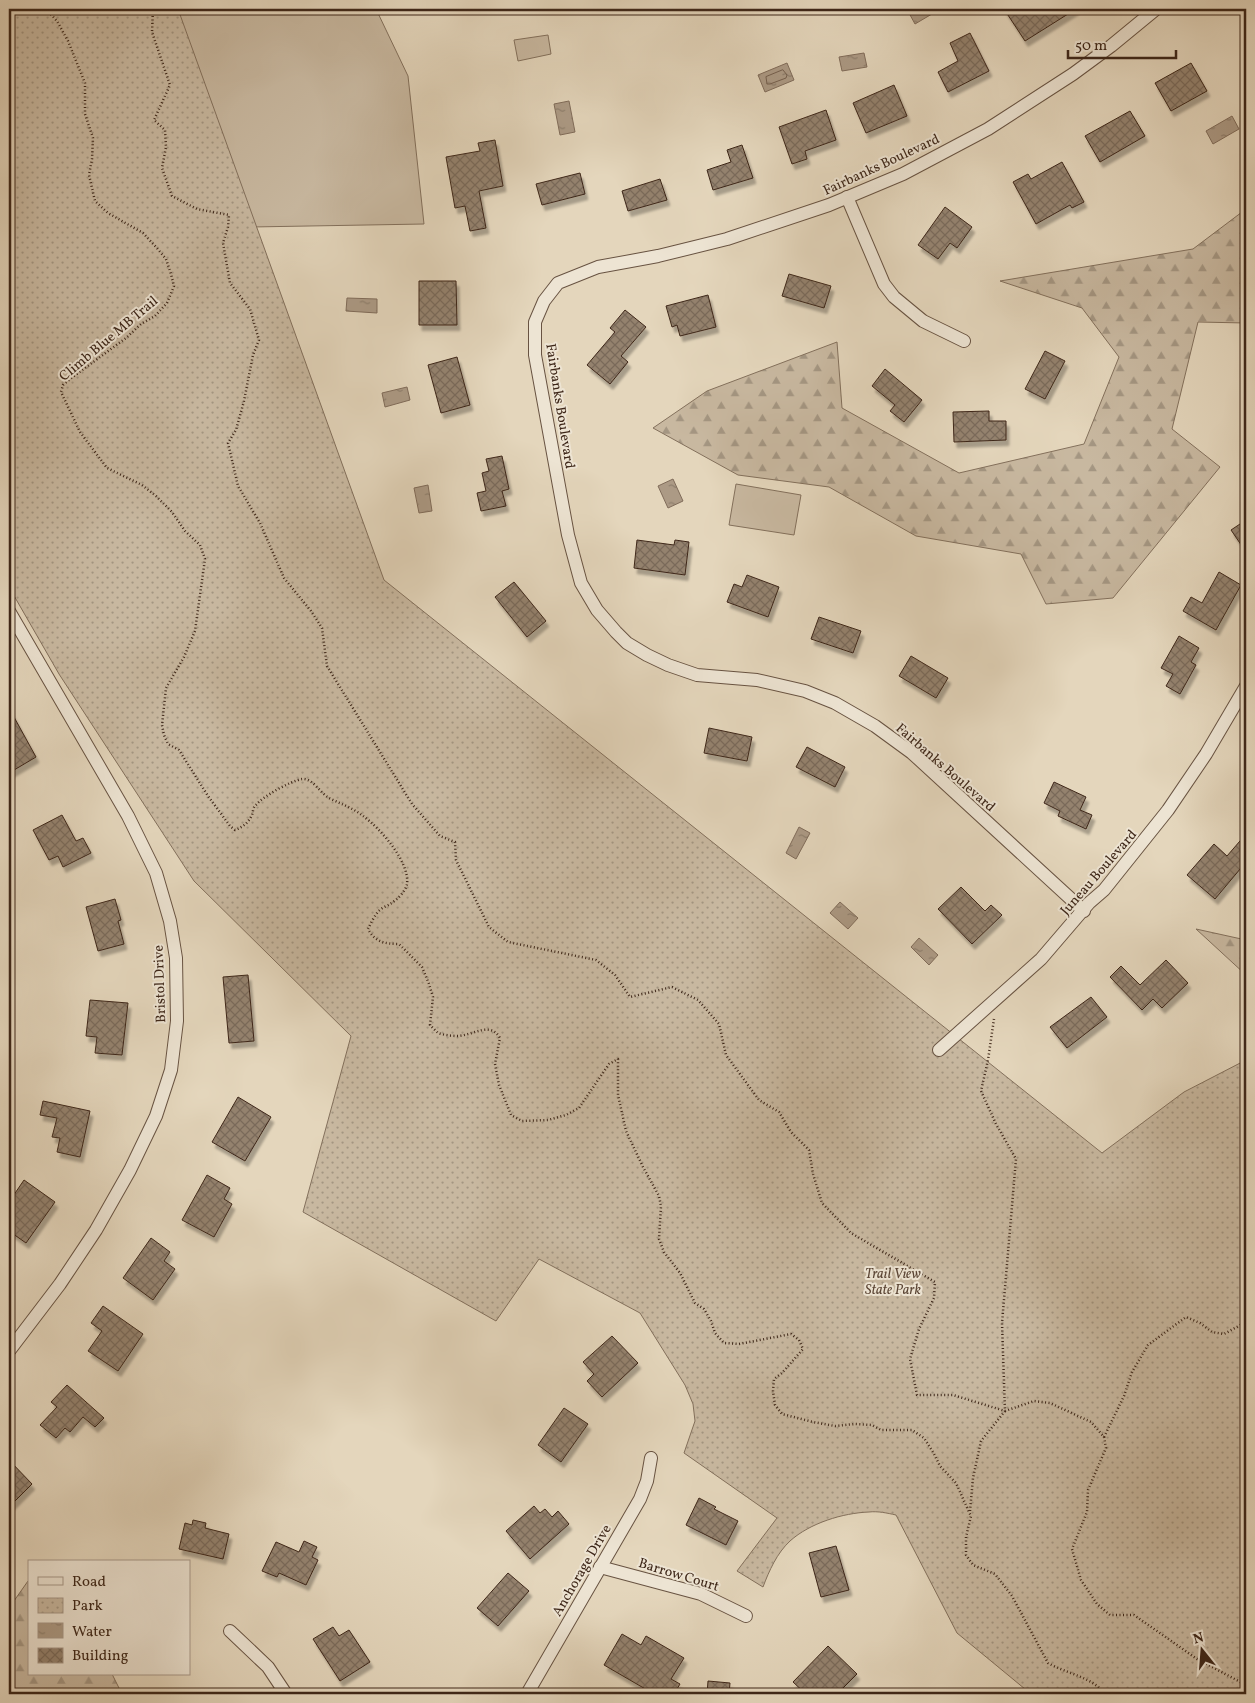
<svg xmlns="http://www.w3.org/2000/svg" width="1255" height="1703" viewBox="0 0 1255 1703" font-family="Vollkorn,serif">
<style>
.green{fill:#c8b8a0;stroke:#83705c}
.forest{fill:url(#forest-firs);stroke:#83705c}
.park{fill:url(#park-dots);stroke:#83705c}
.water{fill:url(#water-ripples);stroke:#806c5a}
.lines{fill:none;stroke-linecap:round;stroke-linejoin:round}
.shore{stroke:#75604f;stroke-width:1}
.building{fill:url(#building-cross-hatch);stroke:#3e2719;filter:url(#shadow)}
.street-casing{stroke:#685342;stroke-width:14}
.path{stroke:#3e2719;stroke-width:2.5;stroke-dasharray:1 2.5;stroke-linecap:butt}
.street{stroke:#ede4d3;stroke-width:12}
.labels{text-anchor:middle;stroke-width:4;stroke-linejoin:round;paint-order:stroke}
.street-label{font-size:14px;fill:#3e2719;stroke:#ede4d3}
.park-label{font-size:14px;font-style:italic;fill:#5a4434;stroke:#ede4d3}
</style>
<defs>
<pattern id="forest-firs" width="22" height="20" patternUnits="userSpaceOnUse" patternTransform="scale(1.25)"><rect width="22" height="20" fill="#c8b8a0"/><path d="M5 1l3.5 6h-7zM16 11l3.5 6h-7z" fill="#a49682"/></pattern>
<pattern id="park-dots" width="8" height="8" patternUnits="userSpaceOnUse" patternTransform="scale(1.25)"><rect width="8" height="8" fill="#c8b8a0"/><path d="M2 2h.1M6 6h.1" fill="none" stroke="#a49682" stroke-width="1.8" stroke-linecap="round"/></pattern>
<pattern id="water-ripples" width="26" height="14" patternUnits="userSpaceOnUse" patternTransform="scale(1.25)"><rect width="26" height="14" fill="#ac9a85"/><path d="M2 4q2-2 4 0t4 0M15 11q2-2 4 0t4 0" fill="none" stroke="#8d7e6c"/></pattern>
<pattern id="building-cross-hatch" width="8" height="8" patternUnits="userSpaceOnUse" patternTransform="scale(1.25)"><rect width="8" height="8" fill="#94826e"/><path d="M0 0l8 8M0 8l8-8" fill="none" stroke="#7a6a5a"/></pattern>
<filter id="shadow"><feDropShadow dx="3" dy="5.5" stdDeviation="1" flood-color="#0004"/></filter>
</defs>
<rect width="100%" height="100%" fill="#e4d6bc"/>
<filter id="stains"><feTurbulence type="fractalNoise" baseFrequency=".004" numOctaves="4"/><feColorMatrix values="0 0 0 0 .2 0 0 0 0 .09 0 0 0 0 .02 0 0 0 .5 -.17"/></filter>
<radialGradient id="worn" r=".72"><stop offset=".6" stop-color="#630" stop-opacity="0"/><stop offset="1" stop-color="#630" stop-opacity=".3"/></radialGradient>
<g class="green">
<polygon points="170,9 376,9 408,76 424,224 252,227"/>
<polygon points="548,35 551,54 518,61 514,40"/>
<polygon points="736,484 801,495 794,535 729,525"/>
</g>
<g class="forest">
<polygon points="1246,209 1246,323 1198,322 1172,429 1220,467 1113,598 1046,604 1021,554 916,536 829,487 738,475 653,428 707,391 837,342 842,408 959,473 1084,444 1119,357 1082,308 1000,281 1193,249"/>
<polygon points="1196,929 1246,940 1246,975"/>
<polygon points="28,1581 29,1674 112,1674 122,1694 9,1694 9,1608"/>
</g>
<path class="park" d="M9,9H178L384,580L1102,1153L1184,1092L1246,1060V1694H1031L957,1633L896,1515C887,1513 878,1511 869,1512C843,1513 810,1523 790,1541C777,1553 769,1571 763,1587L737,1571L777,1518L684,1453L695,1421L693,1404L685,1385L640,1313L539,1259L496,1321L303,1212L351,1036L194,881L59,674L9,587Z"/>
<g class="water">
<polygon points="916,9 935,9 937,11 915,24 909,13"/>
<polygon points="864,53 867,67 842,71 839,57"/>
<polygon points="787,63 794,80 765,92 758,75"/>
<polygon points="569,101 575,132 560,135 554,104"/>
<polygon points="1232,116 1239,129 1213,144 1206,131"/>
<polygon points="347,298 377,299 377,313 346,311"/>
<polygon points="407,387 410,400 385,407 382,393"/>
<polygon points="673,479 683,501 668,508 658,486"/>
<polygon points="428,485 432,511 419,513 414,488"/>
<polygon points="799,827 810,833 796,859 786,853"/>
<polygon points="840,902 858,918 848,929 830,913"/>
<polygon points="919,938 938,955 929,965 911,947"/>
</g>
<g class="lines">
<polygon class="shore" points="783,70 787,75 786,78 770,84 767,84 766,77"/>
</g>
<g class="building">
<polygon points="1004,9 1076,9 1025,41"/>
<polygon points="970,33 989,71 948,92 938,72 958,61 950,43"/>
<polygon points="1191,63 1207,91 1171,111 1155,83"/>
<polygon points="894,85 907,116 866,133 853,103"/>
<polygon points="826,110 836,140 805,151 807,159 792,164 779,127"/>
<polygon points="1130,111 1145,136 1100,162 1085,136"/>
<polygon points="495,140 503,186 479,191 486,228 470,231 465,206 455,208 446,157 480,151 478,143"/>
<polygon points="742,145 753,178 713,190 707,170 731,162 727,150"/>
<polygon points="1062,162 1084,202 1072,208 1070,205 1036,224 1013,182 1028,174 1031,179"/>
<polygon points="580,173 585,194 542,205 536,184"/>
<polygon points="660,179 667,200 628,211 622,191"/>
<polygon points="945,207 972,227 957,248 950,243 938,259 918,245"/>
<polygon points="789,274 831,286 824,308 782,296"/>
<polygon points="419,281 456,281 457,325 419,325"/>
<polygon points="708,295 716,327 680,336 677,325 672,327 666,306"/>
<polygon points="625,310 646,327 621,356 628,362 610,384 587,365 615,332 610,328"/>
<polygon points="1045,351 1065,361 1045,399 1025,389"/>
<polygon points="457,357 470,405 441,413 428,365"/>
<polygon points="885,369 922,400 904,422 890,411 895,405 872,386"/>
<polygon points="989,411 989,421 1006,421 1006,440 954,442 953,412"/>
<polygon points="502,456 509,489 502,491 506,506 481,511 477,493 486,491 482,473 489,471 486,459"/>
<polygon points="1246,520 1246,552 1231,530"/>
<polygon points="637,540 674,545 675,540 689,542 685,575 634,568"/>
<polygon points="1219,572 1241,585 1216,630 1183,611 1191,597 1202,603"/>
<polygon points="747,575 779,587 768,617 727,602 734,584 742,587"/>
<polygon points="514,582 546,621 527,637 495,597"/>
<polygon points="819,617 861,631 853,653 811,639"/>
<polygon points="1179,636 1199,648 1191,662 1196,665 1180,694 1166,686 1173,674 1161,668"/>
<polygon points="911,656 948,678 936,698 899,676"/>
<polygon points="9,708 36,757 9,773"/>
<polygon points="709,728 752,737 747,761 704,753"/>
<polygon points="807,747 845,767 835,787 796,767"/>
<polygon points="1054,782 1086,797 1080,810 1092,815 1086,829 1058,816 1060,811 1044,803"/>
<polygon points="62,815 76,841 83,838 91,853 63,867 58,856 49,860 33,830"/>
<polygon points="1246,834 1246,862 1215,899 1187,875 1214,844 1227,856"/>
<polygon points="961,887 985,911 991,905 1002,915 972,944 938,909"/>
<polygon points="115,899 121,920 118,921 124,944 98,951 86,907"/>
<polygon points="1166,960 1188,983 1162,1008 1153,999 1142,1010 1110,977 1121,966 1140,985"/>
<polygon points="248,975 254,1041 229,1043 223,977"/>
<polygon points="1091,997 1107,1017 1067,1048 1050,1027"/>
<polygon points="90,1000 128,1003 122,1055 95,1053 97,1037 86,1036"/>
<polygon points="238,1097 271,1117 245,1161 212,1142"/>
<polygon points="43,1101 90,1111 80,1157 57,1152 60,1138 52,1137 57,1118 40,1115"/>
<polygon points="207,1175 230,1188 224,1199 232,1204 214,1237 182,1220"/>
<polygon points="24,1180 55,1202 26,1243 9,1231 9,1202"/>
<polygon points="151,1238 170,1252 164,1261 175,1269 153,1300 123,1278"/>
<polygon points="103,1306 143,1334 118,1371 88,1351 102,1331 91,1323"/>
<polygon points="612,1336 638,1363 602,1397 587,1381 594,1374 583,1362"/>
<polygon points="67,1385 104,1418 95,1427 83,1417 70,1432 65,1428 56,1438 40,1425 57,1407 51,1402"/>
<polygon points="564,1408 588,1424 561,1462 538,1445"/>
<polygon points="9,1460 32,1484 9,1507"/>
<polygon points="699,1498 716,1507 714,1509 738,1521 726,1545 686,1525"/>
<polygon points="534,1506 540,1513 545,1509 552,1517 558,1511 569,1524 530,1559 506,1531"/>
<polygon points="193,1520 206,1523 205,1528 229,1534 223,1559 179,1549 185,1523 192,1525"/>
<polygon points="304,1541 317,1547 312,1557 318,1560 306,1585 279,1573 277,1577 262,1571 276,1542 299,1552"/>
<polygon points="836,1546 849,1590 821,1597 809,1553"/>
<polygon points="508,1573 529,1591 498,1626 477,1608"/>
<polygon points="333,1627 339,1636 349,1630 370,1662 340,1681 313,1639"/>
<polygon points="622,1634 641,1645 646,1636 684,1658 671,1679 680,1684 674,1694 654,1694 604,1665"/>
<polygon points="828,1646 857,1674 837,1694 806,1694 793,1682"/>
<polygon points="708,1681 730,1683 729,1694 707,1694"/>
</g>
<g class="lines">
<defs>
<g id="street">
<polyline points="847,197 884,284 894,297 923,321 964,341"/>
<polyline points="9,611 128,816 156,873 170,921 176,958 177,1021 171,1070 156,1116 130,1170 96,1230 60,1284 9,1351"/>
<polyline points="1084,911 912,753 875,726 835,703 805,691 757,680 697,675 668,665 647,655 627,643 616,632 597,610 581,583 568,535 535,355 535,322 544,301 558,283 598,267 658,256 727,239 829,205 903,174 988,129 1073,74 1111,46 1156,9"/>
<polyline points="939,1050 1041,959 1089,903 1104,890 1168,810 1206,754 1246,686"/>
<polyline points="600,1567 701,1594 746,1616"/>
<polyline points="230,1631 268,1667 286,1694"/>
<polyline points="527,1694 640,1499 647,1481 651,1458"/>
</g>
</defs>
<use href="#street" class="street-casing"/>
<g class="path">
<path d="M46,9L57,21L68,41L85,83V114L93,138L92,159L89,175L95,201L108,213L143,233L156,247L166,259L171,274L174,286L167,303L155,316L141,324L126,338L70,379L63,385L61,392L80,432L107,468L142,485L156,496L172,512L185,531L200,545L205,559L195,631L184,657L166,688L162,725L164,735L168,744L179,750L208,796L230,826L235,830C243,827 248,823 252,815C253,812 253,807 256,805C263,796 291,781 302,779C313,778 320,793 329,798C341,804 353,808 363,816C380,828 410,862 407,884C406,891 396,901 390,904C387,906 383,907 380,910C375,914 371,923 368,929C375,942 385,944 399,944L422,967L429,984L433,997L430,1025L438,1033C444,1035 451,1036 458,1036C474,1035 490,1021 500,1038L495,1064L499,1085L511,1115L522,1121L548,1120L566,1115L579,1108L609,1064L618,1059V1095L626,1131L643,1167L659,1196L661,1206L659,1239L664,1252L680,1273L695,1303L704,1309L711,1321L715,1333L724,1343L739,1344L791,1334L799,1340L803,1349L782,1373L774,1379L773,1391L775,1405L782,1414L813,1422L835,1426L855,1424L872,1425L881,1430H912L924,1438L933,1452L940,1466L956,1483L969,1512L971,1516L966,1537V1555L973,1565L995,1574L1012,1596L1048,1663C1065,1673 1095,1678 1104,1694"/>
<polyline points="153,9 152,32 170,85 154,120 165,130 166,147 162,168 172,196 197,209 229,215 228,227 223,243 230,283 250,309 259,340 253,355 244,401 236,430 228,443 238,486 260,523 284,578 311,611 322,628 327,666 412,804 440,836 455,842 456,860 489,927 508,942 596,960 615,975 630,997 672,987 698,1000 719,1024 726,1055 759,1100 779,1112 791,1132 809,1150 813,1174 822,1203 851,1233 935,1282 934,1298 919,1329 910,1359 917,1395 953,1395 1005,1411 1034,1401 1050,1403 1091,1422 1104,1437 1106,1448 1088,1490 1087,1512 1072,1549 1081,1580 1097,1604 1110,1615 1134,1615 1197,1659 1246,1685"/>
<polyline points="1104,1437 1124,1396 1132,1372 1148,1345 1186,1317 1200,1323 1212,1332 1224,1334 1246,1322"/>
<polyline points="970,1511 973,1478 981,1441 1005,1411 1002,1323 1016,1159 996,1124 981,1091 988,1060 994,1019"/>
</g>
<use href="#street" class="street"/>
</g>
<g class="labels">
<g class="street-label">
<text transform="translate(881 164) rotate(-25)" y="5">Fairbanks Boulevard</text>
<text transform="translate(108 338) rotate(-40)" y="5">Climb Blue MB Trail</text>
<text transform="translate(561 406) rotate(81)" y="5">Fairbanks Boulevard</text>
<text transform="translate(946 767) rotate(41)" y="5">Fairbanks Boulevard</text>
<text transform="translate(1098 872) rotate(-49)" y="5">Juneau Boulevard</text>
<text transform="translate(159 984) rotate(-92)" y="5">Bristol Drive</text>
<text transform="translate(581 1570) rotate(-60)" y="5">Anchorage Drive</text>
<text transform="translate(679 1574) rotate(17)" y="5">Barrow Court</text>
</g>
<g class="park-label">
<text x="893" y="1278">Trail View<tspan x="893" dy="16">State Park</tspan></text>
</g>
</g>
<rect width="1255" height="1703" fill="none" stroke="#e4d6bc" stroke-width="30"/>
<rect x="10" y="10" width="1235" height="1683" fill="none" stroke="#3e2719" stroke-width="2.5"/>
<rect x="15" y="15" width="1225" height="1673" fill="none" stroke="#3e2719"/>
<rect x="28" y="1560" width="162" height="115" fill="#ede4d3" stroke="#a79889"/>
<rect x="38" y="1577" width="25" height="8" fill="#ede4d3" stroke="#a79889"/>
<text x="72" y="1586" font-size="15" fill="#3e2719">Road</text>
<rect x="38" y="1598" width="25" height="15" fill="url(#park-dots)" stroke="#a79889"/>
<text x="72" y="1610" font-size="15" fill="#3e2719">Park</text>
<rect x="38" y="1623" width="25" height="15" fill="url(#water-ripples)" stroke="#a79889"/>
<text x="72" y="1636" font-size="15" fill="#3e2719">Water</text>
<rect x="38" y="1648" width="25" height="15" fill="url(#building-cross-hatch)" stroke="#a79889"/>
<text x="72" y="1660" font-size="15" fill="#3e2719">Building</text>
<g transform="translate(1202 1650) rotate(343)" stroke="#ede4d3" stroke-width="4" paint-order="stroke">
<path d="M0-4L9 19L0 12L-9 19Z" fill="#3e2719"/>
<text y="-8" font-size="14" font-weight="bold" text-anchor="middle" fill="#3e2719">N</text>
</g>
<path d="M1068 50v8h108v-8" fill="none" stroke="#3e2719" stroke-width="2.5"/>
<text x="1075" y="50" font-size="15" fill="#3e2719" stroke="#ede4d3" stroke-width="4" paint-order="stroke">50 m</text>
<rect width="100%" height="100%" filter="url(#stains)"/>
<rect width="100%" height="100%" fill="url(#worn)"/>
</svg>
